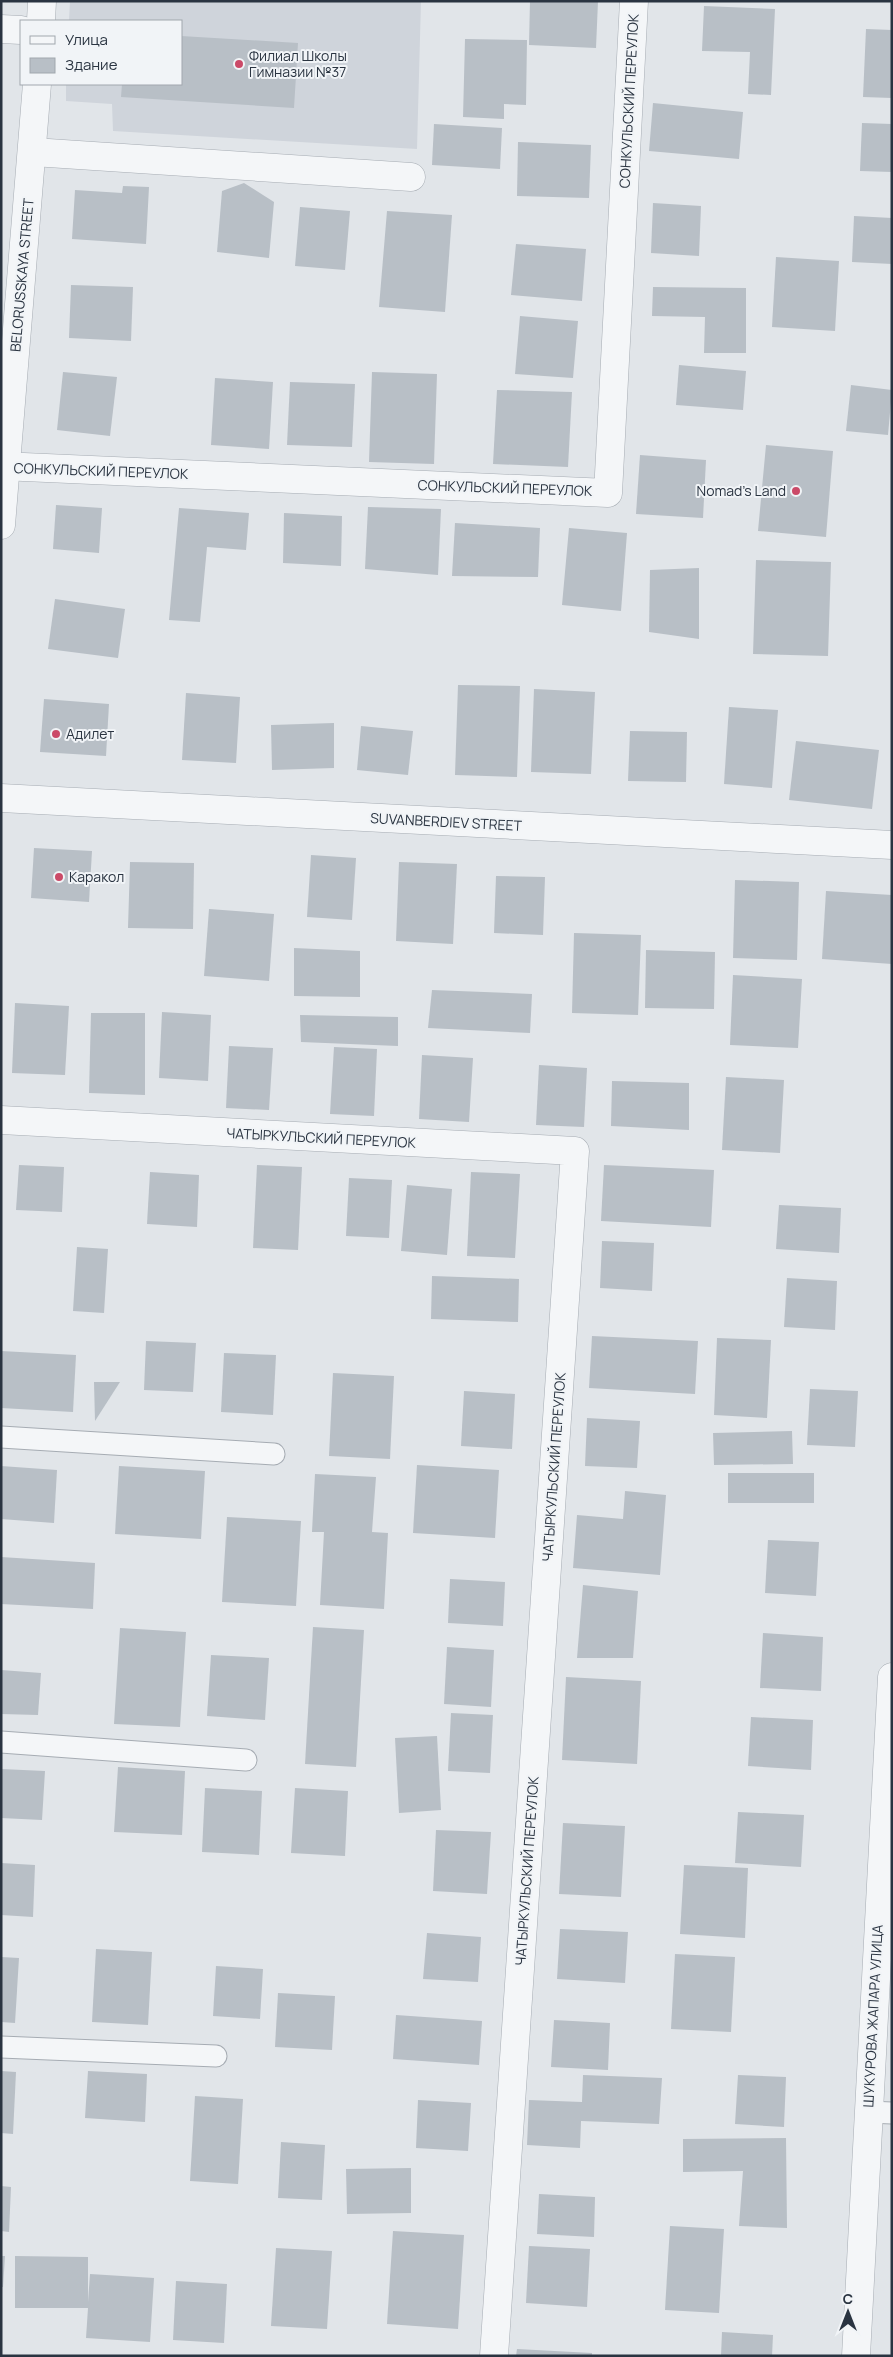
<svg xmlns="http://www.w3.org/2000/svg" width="893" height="2357" viewBox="0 0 893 2357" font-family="Manrope,sans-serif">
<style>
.built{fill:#cfd4db}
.building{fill:#b8bfc6}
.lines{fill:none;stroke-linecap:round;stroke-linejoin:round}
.lane-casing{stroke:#a6acb3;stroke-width:23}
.street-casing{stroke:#a6acb3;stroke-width:29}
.lane{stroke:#f4f6f8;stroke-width:21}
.street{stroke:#f4f6f8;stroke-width:28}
.poi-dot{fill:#cb4a68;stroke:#f1f4f7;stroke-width:2}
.labels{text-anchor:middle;stroke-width:4;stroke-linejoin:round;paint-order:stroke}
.poi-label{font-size:14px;fill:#2a3441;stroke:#f1f4f7;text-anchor:start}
.street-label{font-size:14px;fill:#2a3441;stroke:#f1f4f7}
</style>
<rect width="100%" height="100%" fill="#e1e5e9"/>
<polygon class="built" points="70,1 421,1 417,149 113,131 112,104 66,101 66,84 181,84 181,21 69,21"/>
<g class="building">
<polygon points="530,1 598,1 596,48 529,45"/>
<polygon points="704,6 775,9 771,95 748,94 750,52 702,51"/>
<polygon points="866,29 892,30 892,98 863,97"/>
<polygon points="181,36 298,43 294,108 121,97 122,84 181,84"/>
<polygon points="465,39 527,40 526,105 504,104 504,119 463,117"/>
<polygon points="653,103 743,112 739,159 649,151"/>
<polygon points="862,123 892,124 892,172 860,171"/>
<polygon points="434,124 502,128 500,169 432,165"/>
<polygon points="518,142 591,145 589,198 517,196"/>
<polygon points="244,183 274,202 269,258 217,252 222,191"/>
<polygon points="123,186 149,187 146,244 72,239 75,190 122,193"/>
<polygon points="653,203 701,206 699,256 651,253"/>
<polygon points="300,207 350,211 345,270 295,266"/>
<polygon points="387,211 452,215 445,312 379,307"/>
<polygon points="854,216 892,218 892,264 852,262"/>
<polygon points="516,244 586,249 582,301 511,295"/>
<polygon points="776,257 839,261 835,331 772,327"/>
<polygon points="71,285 133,287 131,341 69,338"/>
<polygon points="653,287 746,288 746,353 704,353 705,317 652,316"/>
<polygon points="520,316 578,321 573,378 515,374"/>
<polygon points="679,365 746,371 743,410 676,405"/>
<polygon points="63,372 117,377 110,436 57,430"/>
<polygon points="372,372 437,374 434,464 369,462"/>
<polygon points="215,378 273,382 269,449 211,445"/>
<polygon points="290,382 355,384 352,447 287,445"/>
<polygon points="851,385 892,390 888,435 846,431"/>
<polygon points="497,390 572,392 568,467 493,464"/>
<polygon points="766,445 833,451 826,537 758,531"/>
<polygon points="640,455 706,460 703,518 636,514"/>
<polygon points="56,505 102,508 99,553 53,549"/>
<polygon points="368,507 441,509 438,575 365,569"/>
<polygon points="179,508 249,513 246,550 207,547 200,622 169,620"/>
<polygon points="284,513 342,516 341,566 283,563"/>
<polygon points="455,523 540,528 538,577 452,576"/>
<polygon points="569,528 627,533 621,611 562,605"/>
<polygon points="756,560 831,562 828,656 753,654"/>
<polygon points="699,568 699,639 649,632 650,570"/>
<polygon points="55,599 125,609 118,658 48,649"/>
<polygon points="458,685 520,686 517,777 455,775"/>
<polygon points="534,689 595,692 591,774 531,772"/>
<polygon points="186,693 240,697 236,763 182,760"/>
<polygon points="44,699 109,704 106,756 40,752"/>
<polygon points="729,707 778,710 772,788 724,784"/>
<polygon points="334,723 334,768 272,770 271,725"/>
<polygon points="361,726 413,731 408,775 357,770"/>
<polygon points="630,731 687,732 686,782 628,781"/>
<polygon points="796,741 879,750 872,809 789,800"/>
<polygon points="34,848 92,851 89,902 31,898"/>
<polygon points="311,855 356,858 352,920 307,917"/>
<polygon points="130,862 194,863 193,929 128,928"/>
<polygon points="399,862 457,864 453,944 396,941"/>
<polygon points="496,876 545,877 543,935 494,933"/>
<polygon points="735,880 799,882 797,960 733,958"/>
<polygon points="826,891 892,895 892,964 822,959"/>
<polygon points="209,909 274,914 269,981 204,976"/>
<polygon points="574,933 641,935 638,1015 572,1013"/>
<polygon points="294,948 360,951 360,997 294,996"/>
<polygon points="646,950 715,952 714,1009 645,1008"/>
<polygon points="733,975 802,979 798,1048 730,1045"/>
<polygon points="432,990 532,994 530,1033 428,1028"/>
<polygon points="15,1003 69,1006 65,1075 12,1073"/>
<polygon points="162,1012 211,1015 208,1081 159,1078"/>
<polygon points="91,1013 145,1013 145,1095 89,1093"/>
<polygon points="300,1015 398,1017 398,1046 301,1042"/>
<polygon points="229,1046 273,1048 269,1110 226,1108"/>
<polygon points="334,1047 377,1049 374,1116 330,1114"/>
<polygon points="422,1055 473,1058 469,1122 419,1119"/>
<polygon points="539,1065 587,1068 584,1127 536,1125"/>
<polygon points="726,1077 784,1080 780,1153 722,1150"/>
<polygon points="612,1081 689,1083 689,1130 611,1126"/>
<polygon points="19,1165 64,1167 62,1212 16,1210"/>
<polygon points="257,1165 302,1167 298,1250 253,1248"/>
<polygon points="604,1165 714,1170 711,1227 601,1221"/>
<polygon points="150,1172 199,1175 197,1227 147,1224"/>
<polygon points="471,1172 520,1174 515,1258 467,1256"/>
<polygon points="349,1178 392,1180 389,1238 346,1236"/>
<polygon points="407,1185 452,1189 447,1255 401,1251"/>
<polygon points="779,1205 841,1208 839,1253 776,1249"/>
<polygon points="602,1241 654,1243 652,1291 600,1288"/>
<polygon points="77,1247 108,1249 104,1313 73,1311"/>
<polygon points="432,1276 519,1279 518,1322 431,1319"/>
<polygon points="787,1278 837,1281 835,1330 784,1327"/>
<polygon points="592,1336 698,1341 695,1394 589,1388"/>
<polygon points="717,1338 771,1340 767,1418 714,1415"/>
<polygon points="146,1341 196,1343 193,1392 144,1390"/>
<polygon points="1,1351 76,1355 73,1412 1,1408"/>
<polygon points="224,1353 276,1355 273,1415 221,1412"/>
<polygon points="333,1373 394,1376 390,1459 329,1456"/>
<polygon points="94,1382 120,1382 95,1421"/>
<polygon points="810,1389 858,1391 855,1447 807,1445"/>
<polygon points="464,1391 515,1394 512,1449 461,1446"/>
<polygon points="587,1418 640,1421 637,1468 585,1466"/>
<polygon points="792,1431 793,1464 714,1465 713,1433"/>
<polygon points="417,1465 499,1470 495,1538 413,1533"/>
<polygon points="1,1466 57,1470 54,1523 1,1519"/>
<polygon points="119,1466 205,1471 201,1539 115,1534"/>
<rect x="728" y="1473" width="86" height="30"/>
<polygon points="315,1474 376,1477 372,1532 388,1533 384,1609 320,1605 324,1532 312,1532"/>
<polygon points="625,1491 666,1495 660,1575 573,1568 577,1515 623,1519"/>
<polygon points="227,1517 301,1521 296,1606 222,1602"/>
<polygon points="768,1540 819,1542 816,1596 765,1593"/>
<polygon points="1,1557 95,1563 93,1609 1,1604"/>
<polygon points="450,1579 505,1582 503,1626 448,1623"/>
<polygon points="583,1585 638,1591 633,1658 577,1658"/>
<polygon points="313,1627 364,1630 356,1767 305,1764"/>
<polygon points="120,1628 186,1632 180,1727 114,1724"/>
<polygon points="763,1633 823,1637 821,1691 760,1688"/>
<polygon points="447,1647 494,1650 491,1707 444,1704"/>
<polygon points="211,1655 269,1658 265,1720 207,1716"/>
<polygon points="1,1670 41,1673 38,1715 1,1714"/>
<polygon points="566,1677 641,1681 637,1764 562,1760"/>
<polygon points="451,1713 493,1715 490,1773 448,1771"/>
<polygon points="751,1717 813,1720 811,1770 748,1766"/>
<polygon points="437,1736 441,1810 399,1813 395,1738"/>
<polygon points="118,1767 185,1771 182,1835 114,1832"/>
<polygon points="1,1769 45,1771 42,1820 1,1818"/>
<polygon points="205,1788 262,1791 259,1855 202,1852"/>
<polygon points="295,1788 348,1791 345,1856 291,1853"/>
<polygon points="738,1812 804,1815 801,1867 735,1863"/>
<polygon points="563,1823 625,1826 621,1897 559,1894"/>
<polygon points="436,1830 491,1832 487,1894 433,1891"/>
<polygon points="1,1863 35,1865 33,1917 1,1915"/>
<polygon points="684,1865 748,1868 745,1938 680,1934"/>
<polygon points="560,1929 628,1932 625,1983 557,1979"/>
<polygon points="427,1933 481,1937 478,1982 423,1979"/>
<polygon points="96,1949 152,1952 148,2025 92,2022"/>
<polygon points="675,1954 735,1957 731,2032 671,2029"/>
<polygon points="1,1957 19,1958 15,2023 1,2022"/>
<polygon points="216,1966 263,1969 260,2019 213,2016"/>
<polygon points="278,1993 335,1996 332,2050 275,2047"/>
<polygon points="396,2015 482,2021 479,2065 393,2059"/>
<polygon points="554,2020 610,2023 608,2070 551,2067"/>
<polygon points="1,2071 16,2072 13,2134 1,2133"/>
<polygon points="88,2071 147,2074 145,2122 85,2118"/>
<polygon points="583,2075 662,2078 659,2124 581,2121 580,2148 527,2145 529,2100 582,2102"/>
<polygon points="738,2075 786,2077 784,2127 735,2124"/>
<polygon points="195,2096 243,2099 238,2184 190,2181"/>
<polygon points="418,2100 471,2103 468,2151 416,2148"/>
<polygon points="786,2138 787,2228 739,2226 743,2171 683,2172 683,2139"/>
<polygon points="281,2142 325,2145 322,2200 278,2198"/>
<polygon points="411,2168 411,2213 347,2214 346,2169"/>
<polygon points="1,2186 11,2187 9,2232 1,2231"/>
<polygon points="539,2194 595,2197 594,2237 537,2234"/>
<polygon points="670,2226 724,2229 719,2313 665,2310"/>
<polygon points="393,2231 464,2235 458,2329 387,2324"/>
<polygon points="529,2246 590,2249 587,2307 526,2303"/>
<polygon points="276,2248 332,2251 327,2329 271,2326"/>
<polygon points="1,2256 5,2256 3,2287 1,2287"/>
<polygon points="15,2256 88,2257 88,2302 90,2274 154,2278 150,2342 86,2338 88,2308 15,2308"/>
<polygon points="176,2281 227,2284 224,2343 173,2340"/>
<polygon points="722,2332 773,2335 772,2356 721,2356"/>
<polygon points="517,2349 592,2353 592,2356 516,2356"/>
</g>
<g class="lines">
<defs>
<g id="lane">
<polyline points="1,1437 274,1454"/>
<polyline points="1,1742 246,1760"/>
<polyline points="1,2047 216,2056"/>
<polyline points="868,2112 892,2113"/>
</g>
<g id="street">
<polyline points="41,21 42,1"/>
<polyline points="1,29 21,30"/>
<polyline points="33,152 411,177"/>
<polyline points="1,466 608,493 634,1"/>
<polyline points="1,525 37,84"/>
<polyline points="1,798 892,845"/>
<polyline points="1,1120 575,1151 494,2356"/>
<polyline points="856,2356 892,1677"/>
</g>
</defs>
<use href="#lane" class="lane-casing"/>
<use href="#street" class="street-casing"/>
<use href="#lane" class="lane"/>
<use href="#street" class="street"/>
</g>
<g class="poi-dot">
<circle cx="239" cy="64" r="5"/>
<circle cx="796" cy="491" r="5"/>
<circle cx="56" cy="734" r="5"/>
<circle cx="59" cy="877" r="5"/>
</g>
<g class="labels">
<g class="poi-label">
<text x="249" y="61">Филиал Школы<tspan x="249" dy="16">Гимназии №37</tspan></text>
<text x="786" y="496" text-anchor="end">Nomad's Land</text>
<text x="66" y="739">Адилет</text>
<text x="69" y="882">Каракол</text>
</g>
<g class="street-label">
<text transform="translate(629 101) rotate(-87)" y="5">СОНКУЛЬСКИЙ ПЕРЕУЛОК</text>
<text transform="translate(22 275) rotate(-85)" y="5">BELORUSSKAYA STREET</text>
<text transform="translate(101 471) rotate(2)" y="5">СОНКУЛЬСКИЙ ПЕРЕУЛОК</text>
<text transform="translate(505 488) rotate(2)" y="5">СОНКУЛЬСКИЙ ПЕРЕУЛОК</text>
<text transform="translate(446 822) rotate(3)" y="5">SUVANBERDIEV STREET</text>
<text transform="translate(321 1138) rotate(3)" y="5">ЧАТЫРКУЛЬСКИЙ ПЕРЕУЛОК</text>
<text transform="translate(554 1467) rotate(-86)" y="5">ЧАТЫРКУЛЬСКИЙ ПЕРЕУЛОК</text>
<text transform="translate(527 1871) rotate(-86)" y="5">ЧАТЫРКУЛЬСКИЙ ПЕРЕУЛОК</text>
<text transform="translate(873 2016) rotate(-87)" y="5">ШУКУРОВА ЖАПАРА УЛИЦА</text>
</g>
</g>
<rect width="893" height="2357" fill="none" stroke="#2a3441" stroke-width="5"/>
<rect x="20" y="20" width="162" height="65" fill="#f1f4f7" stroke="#a1a7ae"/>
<rect x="30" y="36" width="25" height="8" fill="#f4f6f8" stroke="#a1a7ae"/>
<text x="65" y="45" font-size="15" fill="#2a3441">Улица</text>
<rect x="30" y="58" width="25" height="15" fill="#b8bfc6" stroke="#a1a7ae"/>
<text x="65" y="70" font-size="15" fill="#2a3441">Здание</text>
<g transform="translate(848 2312)" stroke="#f1f4f7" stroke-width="4" paint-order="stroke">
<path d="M0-4L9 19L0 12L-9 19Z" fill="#2a3441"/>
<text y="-8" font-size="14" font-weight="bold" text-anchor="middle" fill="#2a3441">С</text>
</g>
</svg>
